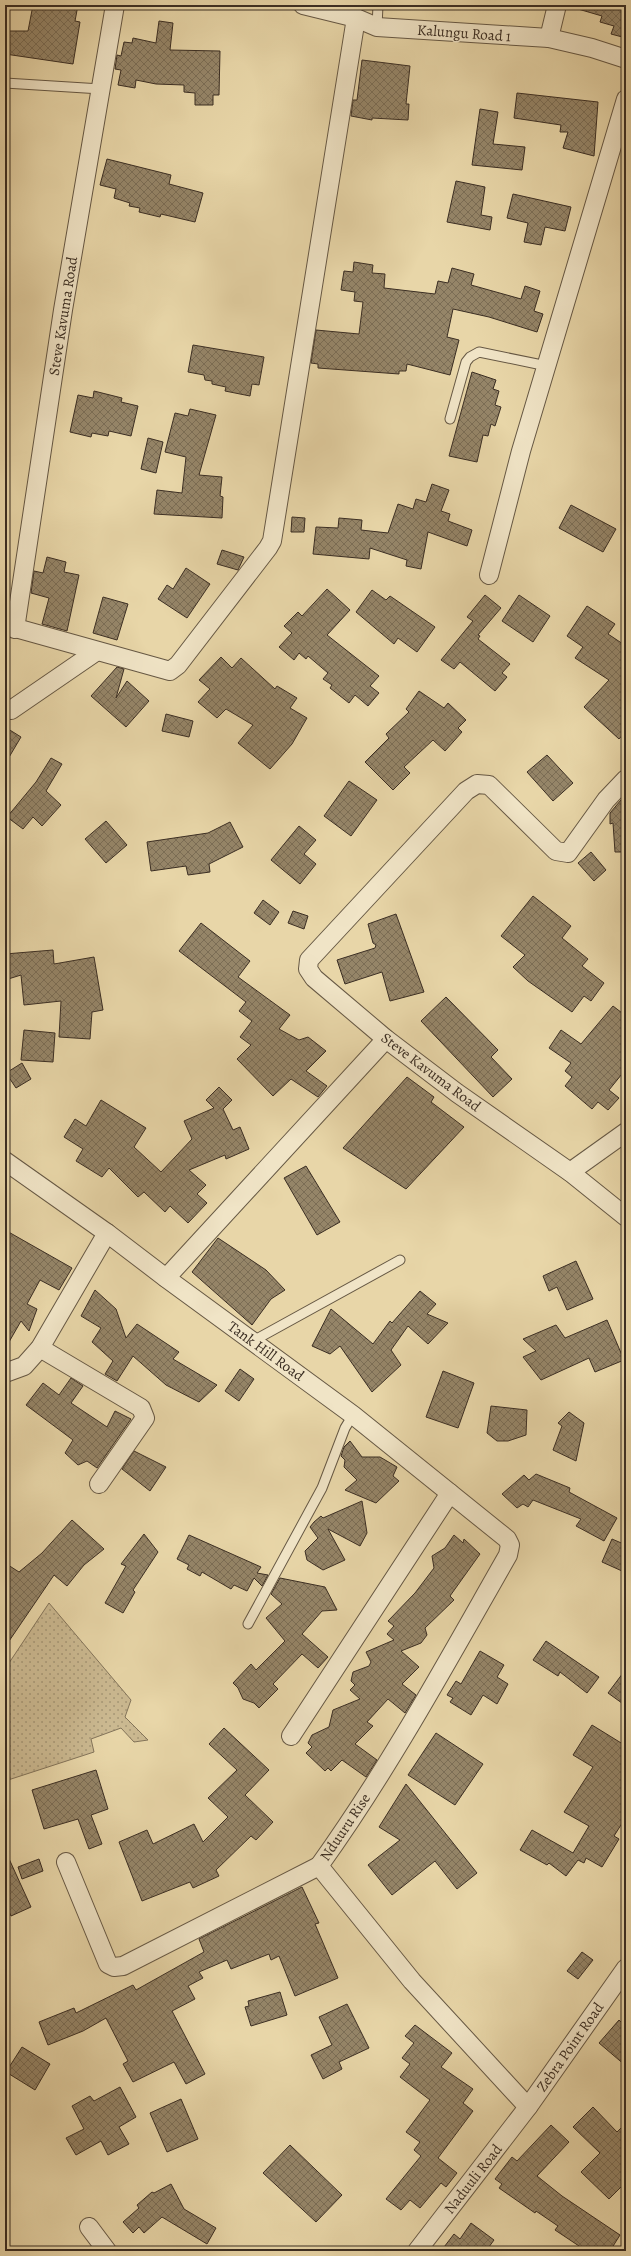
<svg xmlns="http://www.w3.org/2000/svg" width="631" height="2256" viewBox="0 0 631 2256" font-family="Alegreya,serif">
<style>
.grass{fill:url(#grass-dots);stroke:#83745a}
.building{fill:url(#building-cross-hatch);stroke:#3b2e23}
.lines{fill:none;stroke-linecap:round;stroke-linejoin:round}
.service-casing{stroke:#665844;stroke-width:11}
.minor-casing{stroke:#665844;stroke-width:20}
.service{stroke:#f0e4c6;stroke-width:9}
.minor{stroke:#f0e4c6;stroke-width:18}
.labels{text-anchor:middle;stroke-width:3;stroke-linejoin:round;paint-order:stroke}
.street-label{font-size:15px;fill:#3b2e23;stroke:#f0e4c6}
</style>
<defs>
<pattern id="grass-dots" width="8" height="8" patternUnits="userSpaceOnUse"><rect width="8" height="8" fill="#cbb991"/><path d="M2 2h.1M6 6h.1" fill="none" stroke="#a69776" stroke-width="1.8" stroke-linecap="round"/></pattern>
<pattern id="building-cross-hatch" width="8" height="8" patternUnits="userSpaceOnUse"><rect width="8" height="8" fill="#958568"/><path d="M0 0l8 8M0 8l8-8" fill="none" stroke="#7b6d55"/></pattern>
</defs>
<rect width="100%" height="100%" fill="#e8d6a8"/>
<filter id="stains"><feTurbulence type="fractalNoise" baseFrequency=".005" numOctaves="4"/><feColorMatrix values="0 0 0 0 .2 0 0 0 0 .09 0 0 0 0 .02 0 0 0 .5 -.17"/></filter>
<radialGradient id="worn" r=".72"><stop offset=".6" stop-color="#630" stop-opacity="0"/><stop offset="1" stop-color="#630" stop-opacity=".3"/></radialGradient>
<polygon class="grass" points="49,1603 131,1700 125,1717 148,1740 134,1742 121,1728 91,1739 94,1752 5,1781 5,1669"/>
<g class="building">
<polygon points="33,5 54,9 55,5 78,5 75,21 80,22 73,64 5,54 5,31 28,31"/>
<polygon points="578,5 626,5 626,38 611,34 614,26 600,22 602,16 578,9"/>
<polygon points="159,21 173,23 170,50 220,51 219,95 213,95 213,105 195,105 195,93 184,92 184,85 156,84 136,80 135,88 118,85 121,70 115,69 117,55 121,56 124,42 132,43 133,38 156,43"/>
<polygon points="362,60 410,66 406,104 409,104 408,120 372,118 372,120 351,116 353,100 357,100"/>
<polygon points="517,93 598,102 594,156 563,148 568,132 560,132 561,125 514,118"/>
<polygon points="480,109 498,112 493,144 525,147 522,170 472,165"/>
<polygon points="107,159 171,175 169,184 203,193 195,222 161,214 160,217 139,212 140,208 129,206 130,203 114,198 116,189 100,185"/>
<polygon points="456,181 485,187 481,215 492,217 490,230 447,222"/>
<polygon points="513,194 571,207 565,231 545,227 541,245 524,242 528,223 507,218"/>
<polygon points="354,262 373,265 372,273 385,274 384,288 435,294 438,281 448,283 452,268 474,274 471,285 521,299 525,286 540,291 534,311 543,314 537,332 489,317 453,309 447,337 459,340 450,375 407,364 406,371 399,371 399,374 318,368 318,364 311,363 316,330 359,334 363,302 354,301 355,292 341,290 344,271 353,272"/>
<polygon points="193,345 264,357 259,385 252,384 250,396 225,391 226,387 212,384 212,381 205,380 204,375 188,372"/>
<polygon points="472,372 496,380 493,389 499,391 495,405 501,407 495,426 491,424 488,436 483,435 477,462 449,456"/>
<polygon points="94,391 122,398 121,402 138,406 131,436 109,431 108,436 92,433 91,437 70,432 78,395 93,398"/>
<polygon points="190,409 216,415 199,475 222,477 220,496 223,497 222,518 154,514 157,490 182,493 186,457 165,452 175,413 188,416"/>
<polygon points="148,438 163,442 156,473 141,469"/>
<polygon points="432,484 449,490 441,511 450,514 448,521 472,530 467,546 428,532 421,569 406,566 407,560 370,548 369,559 313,554 316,527 338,528 339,518 362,520 361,530 388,533 398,504 413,509 416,499 426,502"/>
<polygon points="571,505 616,529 603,552 559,528"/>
<polygon points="292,517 305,518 304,532 291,532"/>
<polygon points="222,550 244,557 238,570 217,564"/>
<polygon points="47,557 66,562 64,572 79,575 67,631 42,624 49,598 31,593 34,571 43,573"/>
<polygon points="186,568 210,584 187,618 158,599 167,585 173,589"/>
<polygon points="327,589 350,610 327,635 379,676 370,686 379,693 368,706 355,695 349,703 330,688 332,685 323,679 328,673 308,656 306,659 299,653 294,660 279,647 292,633 284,626 298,612 302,616"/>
<polygon points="372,590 386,600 390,596 435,627 417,652 398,638 394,644 356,612"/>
<polygon points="485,595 501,608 478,635 480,636 478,639 510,664 502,673 507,677 495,691 460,662 454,669 441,660 473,621 467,617"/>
<polygon points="519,595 550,616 533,642 502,621"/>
<polygon points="103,597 128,604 117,640 93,633"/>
<polygon points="587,606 615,624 608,634 626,646 626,731 619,739 584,707 609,680 575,658 583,647 567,636"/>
<polygon points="221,657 232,668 241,658 275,689 277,686 297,698 290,708 307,718 292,744 270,769 238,743 253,725 226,709 217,718 198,702 210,689 199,680"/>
<polygon points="117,667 124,669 116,698 127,681 149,701 126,727 91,696"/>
<polygon points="419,691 444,708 448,703 466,720 458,728 462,732 445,751 433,740 404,767 410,773 393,790 365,762 389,738 386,734 409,712 406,709"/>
<polygon points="166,714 193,721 189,737 162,731"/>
<polygon points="5,727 21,737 5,764"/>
<polygon points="547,755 573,783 553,801 527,772"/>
<polygon points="51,758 62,764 46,791 61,805 42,826 33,817 23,829 7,817 36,782"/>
<polygon points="349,781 377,800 351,836 324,816"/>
<polygon points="621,800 626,800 626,852 615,852 613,823 610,824 610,813"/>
<polygon points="106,821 127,845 106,863 85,839"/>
<polygon points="230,822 243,847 209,864 210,872 188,875 186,866 151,871 147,842 208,833"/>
<polygon points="299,826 316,840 304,854 316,864 300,884 271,860"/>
<polygon points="591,852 606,870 594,881 578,863"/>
<polygon points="533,896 571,926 562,938 588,959 582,966 604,983 591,1001 584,996 572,1012 528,981 513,967 525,955 501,936"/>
<polygon points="263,900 279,912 270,925 254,913"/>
<polygon points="293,911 308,916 304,929 288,923"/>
<polygon points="396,914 424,992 390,1001 382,972 345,984 337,960 375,948 376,945 373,943 368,924"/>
<polygon points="201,923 250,961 238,977 290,1015 279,1029 299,1040 308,1037 326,1051 306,1071 327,1086 318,1097 291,1079 273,1096 237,1059 251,1045 240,1037 252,1021 239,1011 246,1002 179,951"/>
<polygon points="53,950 54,964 94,957 103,1010 92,1012 90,1039 59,1037 61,1001 24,1005 21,975 5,980 5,954"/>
<polygon points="446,997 498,1050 491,1057 512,1079 493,1097 421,1021"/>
<polygon points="613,1006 626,1016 626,1069 609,1090 619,1098 608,1110 598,1102 592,1109 565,1086 572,1077 565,1071 571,1063 549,1048 561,1030 581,1044"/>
<polygon points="24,1030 55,1033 53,1062 21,1060"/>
<polygon points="22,1063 31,1079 16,1088 6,1073"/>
<polygon points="407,1077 434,1097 431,1102 464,1127 406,1189 343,1148"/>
<polygon points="219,1087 232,1100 223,1109 233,1130 240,1127 249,1149 226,1159 225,1155 189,1170 206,1185 197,1194 207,1203 188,1223 170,1206 165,1212 144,1192 138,1197 109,1168 102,1177 76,1161 83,1149 64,1137 75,1119 86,1126 101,1100 146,1128 134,1147 161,1172 192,1139 184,1121 214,1108 206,1100"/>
<polygon points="306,1166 340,1222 317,1235 284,1178"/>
<polygon points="5,1230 72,1268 59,1290 40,1280 27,1304 37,1309 29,1331 21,1321 5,1349"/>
<polygon points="218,1238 266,1270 285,1290 271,1299 252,1325 192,1272"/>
<polygon points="576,1261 593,1299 567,1310 557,1287 549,1291 543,1276"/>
<polygon points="95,1290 116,1309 126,1338 137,1324 179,1352 173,1359 217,1385 199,1402 166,1385 133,1356 117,1381 105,1374 113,1361 92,1342 101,1328 81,1316"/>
<polygon points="420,1291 436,1304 427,1314 448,1323 428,1344 408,1326 391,1350 401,1365 372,1392 340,1346 330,1354 312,1346 331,1309 373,1344 390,1321 392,1323"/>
<polygon points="607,1320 624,1360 595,1372 589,1358 541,1380 523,1357 536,1351 523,1339 556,1325 565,1338"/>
<polygon points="240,1369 254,1379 239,1401 225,1391"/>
<polygon points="443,1371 474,1383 458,1428 426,1417"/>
<polygon points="71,1378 83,1386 71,1403 107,1427 115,1411 131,1419 97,1468 87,1461 78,1465 65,1453 73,1440 26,1405 43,1383 59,1395"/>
<polygon points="491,1406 527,1410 526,1435 508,1441 497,1441 487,1433"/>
<polygon points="569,1412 584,1423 576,1461 553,1450 562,1426 558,1423"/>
<polygon points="350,1441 362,1457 380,1457 397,1467 393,1476 399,1481 376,1503 345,1490 357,1480 344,1467 345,1460 341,1456 344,1447"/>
<polygon points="134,1451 166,1467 150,1491 122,1469"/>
<polygon points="536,1474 570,1488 569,1492 617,1518 604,1541 576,1526 581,1519 533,1500 528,1507 523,1504 517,1508 502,1494 524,1475 529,1480"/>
<polygon points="362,1501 367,1533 360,1546 328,1529 345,1560 323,1570 307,1560 305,1551 318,1538 310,1527 314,1522 321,1516 323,1518"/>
<polygon points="72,1520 104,1549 84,1565 67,1586 54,1575 5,1647 5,1563 19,1572 42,1553"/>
<polygon points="144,1534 158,1552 133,1590 135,1592 123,1613 105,1603 126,1566 121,1564"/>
<polygon points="189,1535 261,1567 257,1573 268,1575 262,1586 254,1578 247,1591 234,1585 231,1589 202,1572 200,1576 187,1569 189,1565 177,1559"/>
<polygon points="454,1535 463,1543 464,1539 480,1554 450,1596 454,1600 425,1628 427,1635 421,1643 401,1651 419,1667 402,1684 416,1695 405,1713 388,1699 367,1722 373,1726 355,1744 377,1760 366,1777 342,1760 331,1771 328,1768 325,1771 306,1753 312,1747 308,1743 312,1735 329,1727 333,1710 360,1699 350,1690 355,1685 351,1681 353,1672 369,1666 371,1662 366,1652 394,1640 387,1634 394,1626 388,1621 415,1593 434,1568 432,1556 445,1548"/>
<polygon points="612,1539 626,1545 626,1562 622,1571 602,1562"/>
<polygon points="280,1578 325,1587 337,1610 322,1611 302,1634 328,1657 318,1668 302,1654 273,1684 278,1689 259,1708 254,1703 243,1699 238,1688 233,1683 251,1664 256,1670 285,1641 266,1618 282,1604 271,1594"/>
<polygon points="546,1641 599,1677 587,1693 560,1672 558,1676 533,1660"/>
<polygon points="480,1651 504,1665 497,1677 508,1684 497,1704 483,1695 471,1715 450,1702 453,1698 447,1695 456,1681 461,1684"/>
<polygon points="626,1669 626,1706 608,1693"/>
<polygon points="592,1725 626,1746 626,1817 614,1836 619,1839 602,1867 586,1858 584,1863 578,1860 566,1876 549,1863 547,1865 520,1850 532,1830 573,1853 589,1826 564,1812 593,1767 573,1755"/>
<polygon points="224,1728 269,1770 245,1795 273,1822 256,1840 251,1836 216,1870 219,1876 193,1888 190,1882 142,1901 119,1842 147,1830 153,1844 194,1824 203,1842 228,1817 208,1798 237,1770 209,1744"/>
<polygon points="436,1733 483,1764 455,1805 408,1775"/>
<polygon points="96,1770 108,1809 91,1815 102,1844 89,1849 78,1819 44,1829 32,1790"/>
<polygon points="406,1784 477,1873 457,1889 435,1861 392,1895 368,1865 400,1840 379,1827"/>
<polygon points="5,1850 31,1907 11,1916 5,1902"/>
<polygon points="39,1859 43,1871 22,1879 18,1867"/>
<polygon points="302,1887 319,1923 315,1924 338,1978 295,1996 279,1956 271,1960 269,1954 231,1969 227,1960 199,1972 203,1978 188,1986 195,1999 172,2011 205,2074 186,2084 174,2062 133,2082 123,2064 128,2061 106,2018 83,2031 48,2045 39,2022 74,2008 76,2013 133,1985 136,1990 204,1952 199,1939"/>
<polygon points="582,1952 593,1960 578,1979 567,1971"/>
<polygon points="280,1992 287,2015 251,2026 245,2007 249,2006 248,2001"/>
<polygon points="347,2004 369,2048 339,2062 342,2069 323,2079 311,2055 332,2045 319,2017"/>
<polygon points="619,2020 626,2027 626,2066 599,2043"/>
<polygon points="415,2025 452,2053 441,2067 473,2089 463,2103 473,2111 438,2158 457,2173 446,2187 441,2183 420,2208 410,2200 401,2210 386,2199 421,2156 414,2150 420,2142 406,2132 430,2100 400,2077 410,2064 402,2058 414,2043 405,2036"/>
<polygon points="22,2047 50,2064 35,2090 6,2072"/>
<polygon points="120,2087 136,2117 119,2127 129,2144 108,2155 101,2141 76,2155 66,2138 84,2129 72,2106 90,2096 94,2101"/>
<polygon points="181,2099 198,2139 167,2152 150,2113"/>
<polygon points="593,2107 617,2132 626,2123 626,2182 609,2199 581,2172 600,2153 573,2127"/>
<polygon points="551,2125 569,2142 537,2176 562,2196 620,2235 610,2251 576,2251 579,2246 555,2230 558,2226 536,2211 535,2213 499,2188 502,2184 495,2179 512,2157 517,2161"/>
<polygon points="290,2145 342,2195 316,2222 263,2173"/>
<polygon points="171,2184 184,2209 216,2228 207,2244 162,2217 144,2233 139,2227 133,2233 123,2222 139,2208 137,2205 152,2192 154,2193"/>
<polygon points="471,2223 494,2240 486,2251 441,2251 454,2234 460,2239"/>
</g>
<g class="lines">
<defs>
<g id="service">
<polyline points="377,27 378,5"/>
<polyline points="5,83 101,89"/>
<polyline points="450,419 466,362 470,357 479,352 547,366"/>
<polyline points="253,1341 400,1260"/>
<polyline points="248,1624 322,1488 345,1428 353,1415"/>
</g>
<g id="minor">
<polyline points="303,5 356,18 377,27 549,38 592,48 626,59"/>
<polyline points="549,38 557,5"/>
<polyline points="489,575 521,451 626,99"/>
<polyline points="5,625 170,671 178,665 268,548 272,541 356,18"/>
<polyline points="15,629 63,310 115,5"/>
<polyline points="11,710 97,651"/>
<polyline points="626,779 606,800 568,853 556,851 489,785 477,784 466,791 309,960 308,969 314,978 386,1039 457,1093 570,1172 626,1217"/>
<path d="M5,1161L107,1233L166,1278L353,1415L507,1539L510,1545L508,1555C448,1660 390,1767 319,1866L412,1981L528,2107"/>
<polyline points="570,1172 626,1132"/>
<polyline points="166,1278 386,1039"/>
<polyline points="40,1348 141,1408 145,1418 99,1484"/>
<polyline points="5,1373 24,1366 40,1348 107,1233"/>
<polyline points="291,1736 450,1493"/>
<polyline points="66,1862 108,1964 114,1967 123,1966 319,1866"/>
<polyline points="89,2227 107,2251"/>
<polyline points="417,2251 528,2107 626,1968"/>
</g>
</defs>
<use href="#service" class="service-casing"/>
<use href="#minor" class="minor-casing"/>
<use href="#service" class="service"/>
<use href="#minor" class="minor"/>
</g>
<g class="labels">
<g class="street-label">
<text transform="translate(464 33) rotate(4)" y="5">Kalungu Road 1</text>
<text transform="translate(63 316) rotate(-81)" y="5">Steve Kavuma Road</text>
<text transform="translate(431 1072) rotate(37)" y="5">Steve Kavuma Road</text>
<text transform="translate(266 1351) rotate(36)" y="5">Tank Hill Road</text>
<text transform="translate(345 1827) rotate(-56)" y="5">Nduuru Rise</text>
<text transform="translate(570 2047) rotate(-55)" y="5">Zebra Point Road</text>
<text transform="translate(473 2179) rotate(-52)" y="5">Naduuli Road</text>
</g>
</g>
<rect width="631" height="2256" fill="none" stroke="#e8d6a8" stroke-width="20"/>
<rect x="6" y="6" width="619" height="2244" fill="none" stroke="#3b2e23" stroke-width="2"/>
<rect x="10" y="10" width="611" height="2236" fill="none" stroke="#3b2e23"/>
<rect width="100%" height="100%" filter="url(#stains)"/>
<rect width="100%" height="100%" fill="url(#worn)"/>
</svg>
